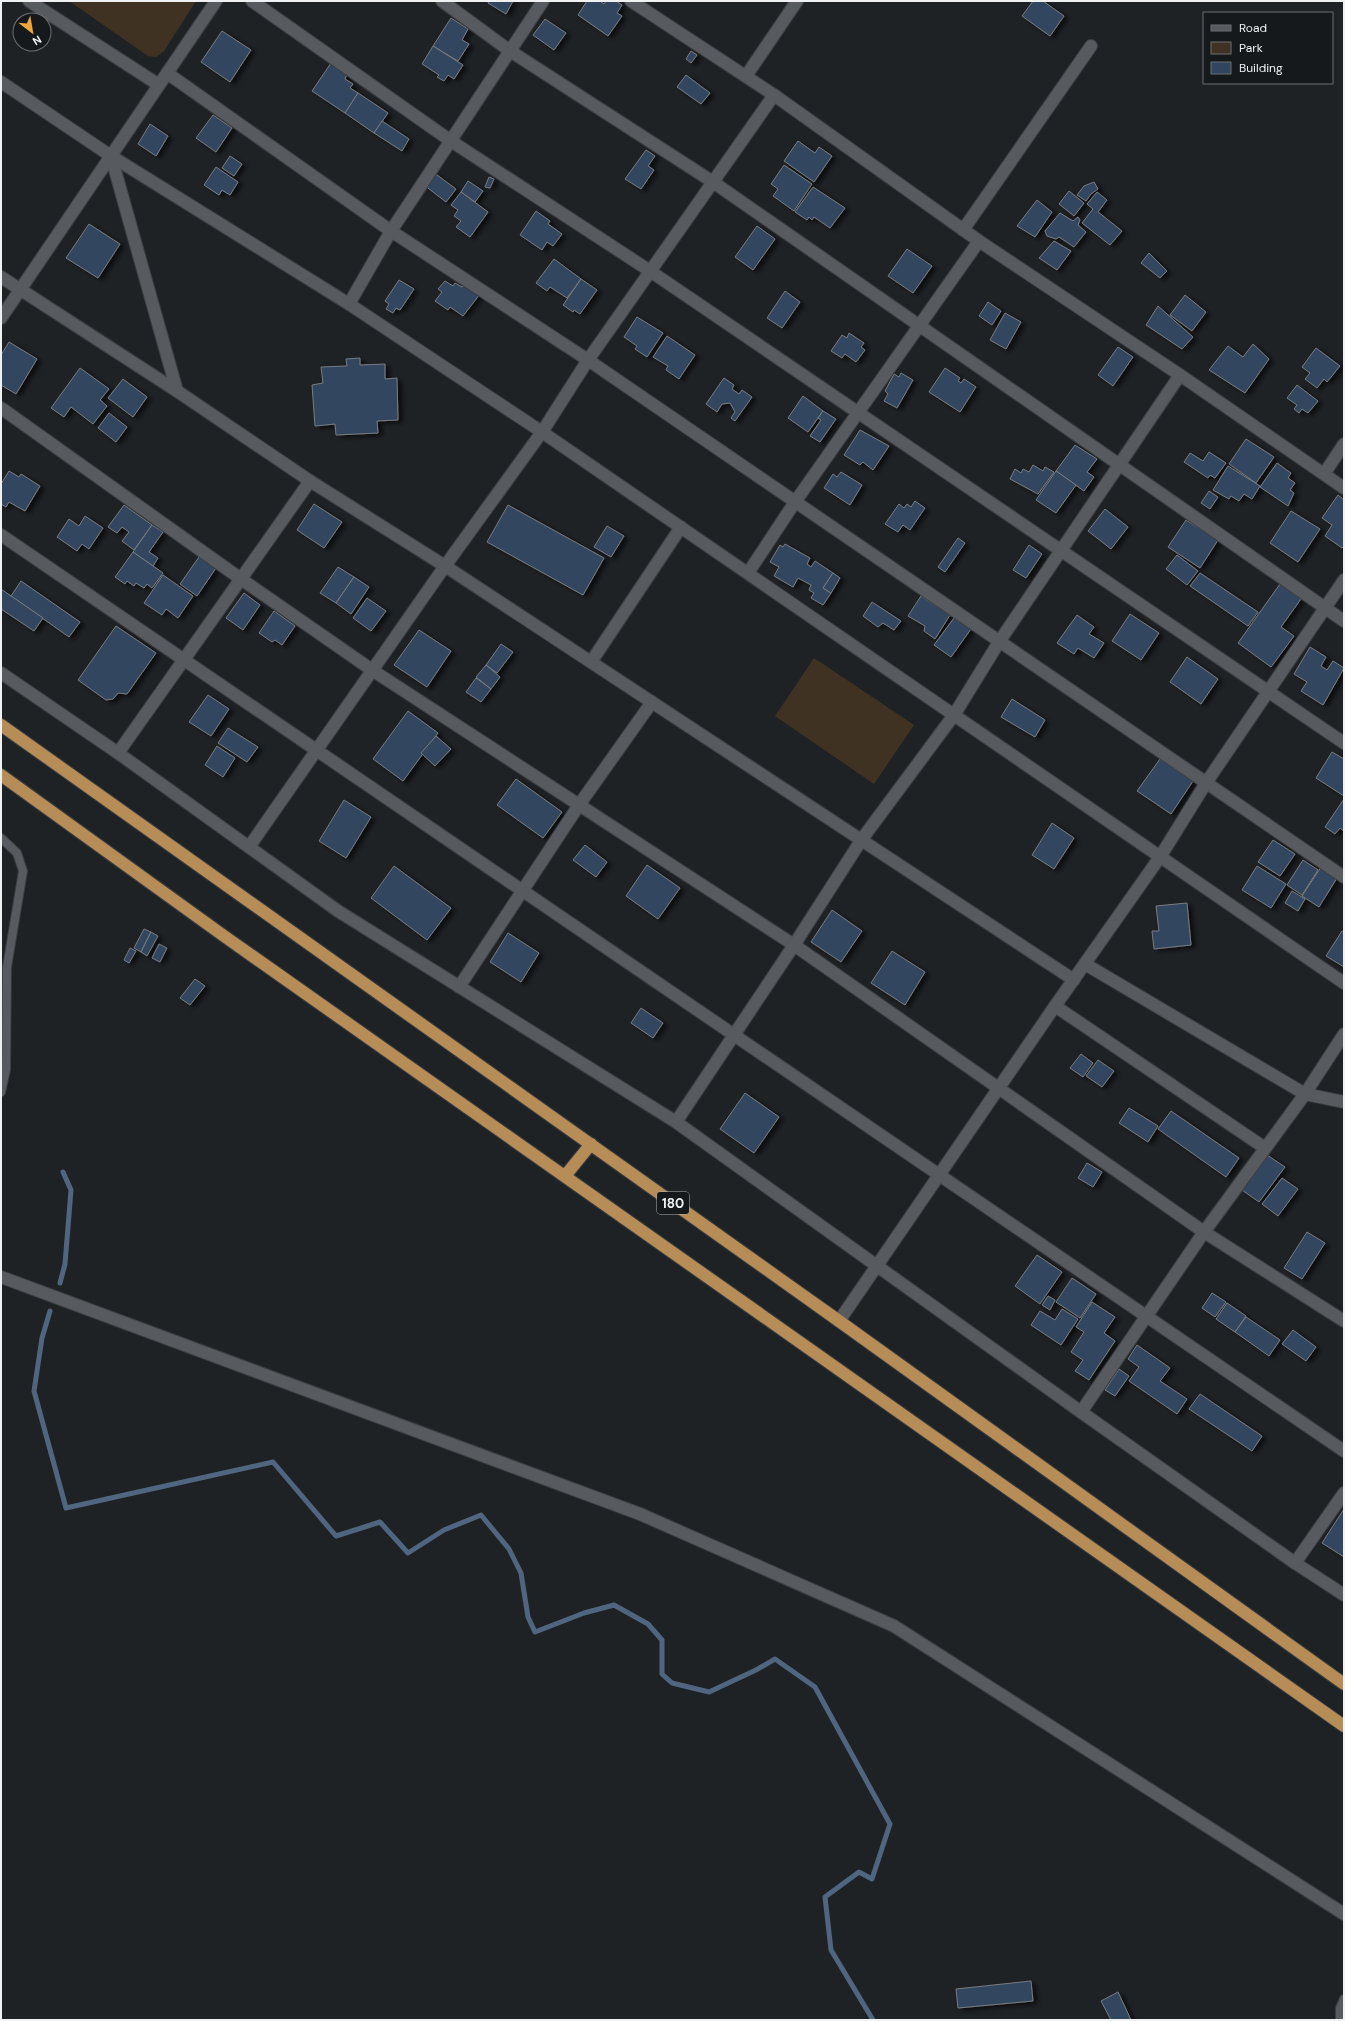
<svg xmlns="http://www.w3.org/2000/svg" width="1345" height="2021" viewBox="0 0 1345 2021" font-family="'DM Sans',sans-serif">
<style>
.green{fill:#3f3222}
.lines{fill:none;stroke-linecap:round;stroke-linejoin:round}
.stream{stroke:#506680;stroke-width:5}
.building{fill:#31465e;stroke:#797c80;filter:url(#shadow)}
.service-casing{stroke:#3c3e40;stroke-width:10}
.minor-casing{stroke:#3c3e40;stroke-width:14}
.trunk-casing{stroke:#3c3e40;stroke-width:14}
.service{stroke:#575a5e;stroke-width:8}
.minor{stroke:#575a5e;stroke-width:12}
.trunk{stroke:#b68c57;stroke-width:12}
.labels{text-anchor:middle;stroke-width:3.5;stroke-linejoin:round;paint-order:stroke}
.shield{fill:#16191c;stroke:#aeb0b2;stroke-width:1}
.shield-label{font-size:13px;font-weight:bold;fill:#eff1f3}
</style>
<defs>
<filter id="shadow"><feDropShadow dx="4.5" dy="2.5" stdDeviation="2" flood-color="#0009"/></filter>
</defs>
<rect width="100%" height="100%" fill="#1f2225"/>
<g class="green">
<polygon points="69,1 196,1 164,51 156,57 148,56"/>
<polygon points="814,658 914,725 874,784 775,716"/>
</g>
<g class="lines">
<g class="stream">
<polyline points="60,1283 65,1264 71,1190 63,1172"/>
<polyline points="50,1311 42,1338 34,1391 66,1508 273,1462 336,1536 380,1522 408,1553 444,1530 481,1515 509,1549 521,1573 528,1617 535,1632 584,1613 614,1605 648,1624 662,1640 662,1674 672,1683 709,1692 756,1670 775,1659 815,1687 890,1824 872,1879 859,1872 825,1897 831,1950 873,2020"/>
</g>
</g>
<g class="building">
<polygon points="489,1 513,1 506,14 488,3"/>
<polygon points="587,1 600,1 604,4 606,1 616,1 622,5 617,13 622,16 608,36 578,15"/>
<polygon points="1033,1 1043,1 1064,16 1050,36 1022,16"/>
<polygon points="451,18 468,29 462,40 469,44 458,61 433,46"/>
<polygon points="545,19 566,33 554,50 533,35"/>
<polygon points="222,31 251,50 230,82 201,62"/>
<polygon points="433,46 463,65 454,79 448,75 444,81 437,77 439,75 422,64"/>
<polygon points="691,51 697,55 691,63 686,59"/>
<polygon points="331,63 347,74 345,79 353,84 350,88 358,93 345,113 312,91"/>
<polygon points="686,75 710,93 701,104 677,87"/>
<polygon points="358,93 388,113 374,133 345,113"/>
<polygon points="213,115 232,128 216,152 196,138"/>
<polygon points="382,121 409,139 402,151 374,133"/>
<polygon points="150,124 168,136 156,156 138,144"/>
<polygon points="798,141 815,153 819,147 832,156 814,182 784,161"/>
<polygon points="646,150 655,156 648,166 654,170 641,189 625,179"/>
<polygon points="230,156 242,164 234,176 222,168"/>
<polygon points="784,165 812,184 794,211 773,196 778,189 771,184"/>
<polygon points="216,167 238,182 230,195 222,190 219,195 204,185"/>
<polygon points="433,172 456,189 446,202 424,185"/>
<polygon points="489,177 494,179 490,188 485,187"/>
<polygon points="468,181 483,191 475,202 461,192"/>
<polygon points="1094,182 1098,189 1091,194 1086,201 1077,195 1084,186"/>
<polygon points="813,187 845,208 830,228 814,217 812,220 809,217 807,220 795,212"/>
<polygon points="1069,191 1084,203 1074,216 1059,204"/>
<polygon points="461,192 488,212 470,237 456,227 461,221 454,216 458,210 451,205"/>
<polygon points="1097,192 1107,200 1098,212 1122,231 1110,245 1082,223 1093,209 1087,204"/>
<polygon points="1037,200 1052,212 1035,237 1017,226"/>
<polygon points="536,211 550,221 548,224 562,234 553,246 547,242 542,250 520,235"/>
<polygon points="1060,213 1073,221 1078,217 1080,220 1078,225 1086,232 1074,247 1059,237 1056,239 1047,236 1045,231"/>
<polygon points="89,224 120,244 98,278 66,258"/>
<polygon points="757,226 775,239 753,270 735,257"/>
<polygon points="1054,241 1071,251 1057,270 1039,258"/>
<polygon points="907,249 932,266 913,293 888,276"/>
<polygon points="1149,253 1167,271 1160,278 1141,263"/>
<polygon points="554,259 581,279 567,298 550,287 547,291 536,283"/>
<polygon points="581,279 597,290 580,314 574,310 573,312 563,305"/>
<polygon points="399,280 414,289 400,310 396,308 393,313 386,309 389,304 385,301"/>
<polygon points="445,281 453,286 455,283 462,287 465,283 480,294 463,316 450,307 448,310 435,301 442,292 438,289"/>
<polygon points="785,291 800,302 782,328 767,318"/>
<polygon points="1185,295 1206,312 1192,331 1170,315"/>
<polygon points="988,302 1001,311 992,325 979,316"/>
<polygon points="1158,306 1193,337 1182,349 1146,325"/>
<polygon points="1005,313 1021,322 1006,349 990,340"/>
<polygon points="637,317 663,333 647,357 635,349 637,346 624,337"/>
<polygon points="849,333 864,343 861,347 865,350 856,362 845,354 842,358 831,351 842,335 847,338"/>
<polygon points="667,336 695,355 679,379 666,370 668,366 653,357"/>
<polygon points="9,342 37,359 16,394 1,385 1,355"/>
<polygon points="1253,344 1269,359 1245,393 1209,370 1228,346 1243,357"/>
<polygon points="1118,347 1133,357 1113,386 1098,375"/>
<polygon points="1316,348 1340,366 1327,382 1324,379 1317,388 1305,379 1310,373 1302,367"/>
<polygon points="360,358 360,365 385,364 385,379 397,378 398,420 377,421 378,433 336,435 335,424 315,426 312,385 323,383 321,367 347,366 346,359"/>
<polygon points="80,368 109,389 100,400 107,406 93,424 71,407 64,417 51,408"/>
<polygon points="945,368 960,378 958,381 961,383 964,379 976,387 960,412 929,392"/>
<polygon points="901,373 913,380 897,408 884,401 888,394 885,391 894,374 899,377"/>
<polygon points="724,378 734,385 732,389 739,394 742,390 752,397 735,421 731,418 735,412 730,403 722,404 717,412 706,404"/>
<polygon points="123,379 147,397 133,417 108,398"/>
<polygon points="1297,385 1318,401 1308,413 1302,409 1299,413 1294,409 1297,405 1287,398"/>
<polygon points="803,396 823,411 808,432 788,418"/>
<polygon points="823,411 836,419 820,442 810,436 821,420 818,418"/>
<polygon points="109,413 127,427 116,442 98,428"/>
<polygon points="860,430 889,446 873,470 863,462 860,465 844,455"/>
<polygon points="1246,439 1274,457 1256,483 1229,464"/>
<polygon points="1075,445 1097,459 1087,472 1094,477 1084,491 1056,471"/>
<polygon points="1209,452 1226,463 1215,478 1210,475 1208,478 1184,462 1190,453 1203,461"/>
<polygon points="1277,463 1291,473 1288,478 1295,483 1290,490 1294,493 1288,506 1260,487"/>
<polygon points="1033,465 1043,471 1045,467 1054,472 1038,494 1010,479 1015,469 1021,473 1023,469 1029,472"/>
<polygon points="1228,466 1260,486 1252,499 1244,494 1239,501 1231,496 1229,499 1213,490"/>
<polygon points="9,471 19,477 21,474 40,486 25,511 9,502 6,507 1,504 1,484"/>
<polygon points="1056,471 1076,485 1056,513 1036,500"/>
<polygon points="841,472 862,485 850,505 824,488 833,474 837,477"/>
<polygon points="1209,491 1218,497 1210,509 1201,503"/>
<polygon points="1338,495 1344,500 1344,546 1342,548 1325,536 1332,525 1322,518"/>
<polygon points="915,501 925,508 910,530 903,525 898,532 885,524 899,504 904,508 907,504 911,507"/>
<polygon points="314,504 342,522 324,548 297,530"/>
<polygon points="124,505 152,525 134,550 122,541 129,532 122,527 117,533 108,527"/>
<polygon points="508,505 604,558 583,595 487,542"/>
<polygon points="1105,509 1128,527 1111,549 1088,531"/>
<polygon points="1291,511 1320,529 1298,562 1270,543"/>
<polygon points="85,516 103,528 89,549 82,544 77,551 57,537 69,519 79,526"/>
<polygon points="1186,520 1218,540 1200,568 1168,547"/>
<polygon points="152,525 163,532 149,552 158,558 153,566 133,552"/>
<polygon points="607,526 624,536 611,557 594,547"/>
<polygon points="958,538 965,543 945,572 938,567"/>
<polygon points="785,544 810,558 807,564 811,567 815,561 833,573 823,588 831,593 823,605 811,598 814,593 809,590 811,585 798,578 793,587 774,576 779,567 770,562 780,545 783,547"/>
<polygon points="1029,545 1042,554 1026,578 1013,570"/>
<polygon points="133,552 163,573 152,588 147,584 144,588 136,583 134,586 127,581 125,584 115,577"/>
<polygon points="1177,555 1198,571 1187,585 1166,569"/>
<polygon points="199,557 216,568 197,596 180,584"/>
<polygon points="338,567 354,577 336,603 320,593"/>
<polygon points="833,573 840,578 831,593 823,588"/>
<polygon points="1200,573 1258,612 1248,626 1190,586"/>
<polygon points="163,575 193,596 178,618 166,609 162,615 144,603"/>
<polygon points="354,577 369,587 351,614 336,603"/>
<polygon points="21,581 80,622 69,637 11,596"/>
<polygon points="1280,584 1301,599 1281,627 1294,636 1271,667 1238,643"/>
<polygon points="1,589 43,618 34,631 1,609"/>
<polygon points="244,593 260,605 243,630 226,618"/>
<polygon points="921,596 950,615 935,639 924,631 925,626 908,616"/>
<polygon points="367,598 386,611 371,631 353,618"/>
<polygon points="872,602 901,621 894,630 883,623 878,627 863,616"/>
<polygon points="274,611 295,626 282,645 275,640 272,642 259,633"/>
<polygon points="1130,614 1159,633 1141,660 1112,641"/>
<polygon points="1077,615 1094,627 1089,634 1104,643 1094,658 1078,648 1074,654 1057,643"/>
<polygon points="954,618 971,629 951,657 934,645"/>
<polygon points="116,626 156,653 127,694 118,693 113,699 106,700 78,680"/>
<polygon points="419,630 451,651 427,687 394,665"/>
<polygon points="501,644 513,652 497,673 486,665"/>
<polygon points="1310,647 1326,657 1321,666 1327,670 1333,661 1344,668 1323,705 1301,691 1307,682 1294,674"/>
<polygon points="1187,657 1218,679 1201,704 1170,682"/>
<polygon points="486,665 500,677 491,689 476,677"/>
<polygon points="476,678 491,689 481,702 466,692"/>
<polygon points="208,695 229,709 211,736 189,722"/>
<polygon points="1012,699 1045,720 1035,737 1001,717"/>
<polygon points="408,711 438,733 403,781 373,759"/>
<polygon points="228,728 258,747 247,762 218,743"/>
<polygon points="436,736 451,749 435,766 421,753"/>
<polygon points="217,746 235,758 223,777 205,765"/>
<polygon points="1332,752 1344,759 1344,796 1316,778"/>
<polygon points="1160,759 1193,781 1171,814 1137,791"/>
<polygon points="516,779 562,812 543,838 497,805"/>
<polygon points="1344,799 1344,831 1340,828 1335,834 1325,827"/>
<polygon points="344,800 371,817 346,858 319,841"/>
<polygon points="1052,823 1074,838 1054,869 1032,855"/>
<polygon points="1273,840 1295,854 1280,876 1258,862"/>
<polygon points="585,845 607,862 596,877 573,860"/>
<polygon points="1303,860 1318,870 1302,895 1287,885"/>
<polygon points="647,865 680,888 658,919 626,896"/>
<polygon points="394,866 451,908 427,940 371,898"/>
<polygon points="1257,866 1286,884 1271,908 1242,890"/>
<polygon points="1321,867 1337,878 1319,907 1302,896"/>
<polygon points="1292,891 1305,899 1298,911 1285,903"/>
<polygon points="1187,903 1191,945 1154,949 1152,931 1159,931 1156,906"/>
<polygon points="832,910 862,931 841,962 811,942"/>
<polygon points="144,929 151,932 141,952 134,948"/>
<polygon points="1342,931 1344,932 1344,967 1326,956"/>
<polygon points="151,932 158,936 147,956 141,952"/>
<polygon points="508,933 539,953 521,982 490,962"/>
<polygon points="159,944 167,948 160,962 152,958"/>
<polygon points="130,948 136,951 129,963 124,960"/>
<polygon points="892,951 925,972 905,1005 871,983"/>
<polygon points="195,979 205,986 190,1005 180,998"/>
<polygon points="641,1008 663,1023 653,1038 631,1023"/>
<polygon points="1081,1054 1093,1063 1083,1077 1070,1068"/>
<polygon points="1098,1060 1114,1071 1102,1087 1086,1076"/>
<polygon points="745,1093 779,1117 754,1153 720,1129"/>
<polygon points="1129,1108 1158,1126 1148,1142 1119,1123"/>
<polygon points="1171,1111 1239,1158 1226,1177 1158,1129"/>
<polygon points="1267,1155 1285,1167 1259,1202 1242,1190"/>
<polygon points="1087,1163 1102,1172 1093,1187 1078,1178"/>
<polygon points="1282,1178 1298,1189 1278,1216 1262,1204"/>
<polygon points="1307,1232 1325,1243 1302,1279 1284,1268"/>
<polygon points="1037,1255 1062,1272 1040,1304 1015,1286"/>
<polygon points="1072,1278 1096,1294 1080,1318 1056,1302"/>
<polygon points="1212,1293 1226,1302 1215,1317 1202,1308"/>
<polygon points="1048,1296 1055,1300 1050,1310 1042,1305"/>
<polygon points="1092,1302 1115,1317 1104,1333 1115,1341 1089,1380 1075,1371 1083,1360 1071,1352 1084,1332 1076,1327"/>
<polygon points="1227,1303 1246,1316 1235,1332 1216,1319"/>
<polygon points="1062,1309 1078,1319 1061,1345 1031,1325 1040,1311 1055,1320"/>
<polygon points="1246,1317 1280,1340 1269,1356 1235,1332"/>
<polygon points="1293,1330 1316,1347 1306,1361 1282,1344"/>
<polygon points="1137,1345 1170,1368 1160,1381 1187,1399 1177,1414 1129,1381 1139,1367 1128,1359"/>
<polygon points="1119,1369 1129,1376 1115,1396 1105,1390"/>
<polygon points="1200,1394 1262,1436 1252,1451 1189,1409"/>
<polygon points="1344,1509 1344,1557 1322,1543"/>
<polygon points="1031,1981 1033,2001 958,2008 956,1989"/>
<polygon points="1118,1992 1131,2020 1111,2020 1101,2001"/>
</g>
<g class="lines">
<defs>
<g id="service">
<polyline points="1,838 17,853 23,871 7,967 6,1070 1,1092"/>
<polyline points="1340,2020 1340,2008 1344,1999"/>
</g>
<g id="minor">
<polyline points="29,1 159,85"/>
<polyline points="252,1 451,141 650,271 1344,743"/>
<polyline points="442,1 510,51 713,182 1344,621"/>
<polyline points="631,1 774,95 979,241 1180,375 1344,488"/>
<polyline points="167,73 391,231 588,360 1344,877"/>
<polyline points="746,76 797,1"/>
<polyline points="1,82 111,156 349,304 542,432 1344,983"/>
<polyline points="111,156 177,391"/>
<polyline points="963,230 1091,46"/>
<polyline points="1,277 177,391 310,481 445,566 1074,980"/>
<polyline points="349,304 391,231 543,1"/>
<polyline points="1,318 216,1"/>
<polyline points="1,408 241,579 372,670 794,945 1204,1232 1344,1321"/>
<polyline points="1324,474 1344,444"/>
<polyline points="1,535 1344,1451"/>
<polyline points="748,573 795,502 979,241"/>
<polyline points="591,662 681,527"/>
<polyline points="1,673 118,753 338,911 676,1122 1081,1412 1295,1563 1344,1595"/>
<polyline points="118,753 310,481"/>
<polyline points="249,847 445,566 542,432 588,360 774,95"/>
<polyline points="1085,964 1305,1094 1344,1102"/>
<polyline points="459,987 579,805 652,702"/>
<polyline points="1055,1006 1265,1148"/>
<polyline points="676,1122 794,945 862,839 954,715 999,642 1180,375"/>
<polyline points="1,1277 640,1514 894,1626 1344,1914"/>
<polyline points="839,1321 1055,1006 1160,857 1206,783 1344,580"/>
<polyline points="1081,1412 1204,1232 1305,1094 1344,1034"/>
<polyline points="1295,1563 1344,1493"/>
</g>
<g id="trunk">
<polyline points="1,725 839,1321 1344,1684"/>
<polyline points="1,775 224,936 1344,1726"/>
<polyline points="565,1176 591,1144"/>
</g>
</defs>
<use href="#service" class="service-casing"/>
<use href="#minor" class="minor-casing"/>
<use href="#trunk" class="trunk-casing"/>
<use href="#service" class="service"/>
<use href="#minor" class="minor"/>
<use href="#trunk" class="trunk"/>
</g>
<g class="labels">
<rect class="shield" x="657" y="1192" width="32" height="22" rx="3"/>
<g class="shield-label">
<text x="673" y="1208">180</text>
</g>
</g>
<rect width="1345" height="2021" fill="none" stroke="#eff1f3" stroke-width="4"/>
<rect x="1203" y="12" width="130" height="72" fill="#16191c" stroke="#6d6f72"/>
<rect x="1211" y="25" width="20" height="6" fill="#575a5e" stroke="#6d6f72"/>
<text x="1239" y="32" font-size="12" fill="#eff1f3">Road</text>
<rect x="1211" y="42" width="20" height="12" fill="#3f3222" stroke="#6d6f72"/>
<text x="1239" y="52" font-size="12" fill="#eff1f3">Park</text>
<rect x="1211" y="62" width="20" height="12" fill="#31465e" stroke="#6d6f72"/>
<text x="1239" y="72" font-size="12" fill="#eff1f3">Building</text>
<g transform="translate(32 32) rotate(149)"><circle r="19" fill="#16191c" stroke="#6d6f72"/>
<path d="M0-3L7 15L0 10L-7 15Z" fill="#f0a63e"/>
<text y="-6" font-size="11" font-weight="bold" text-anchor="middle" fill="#eff1f3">N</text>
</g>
</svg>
